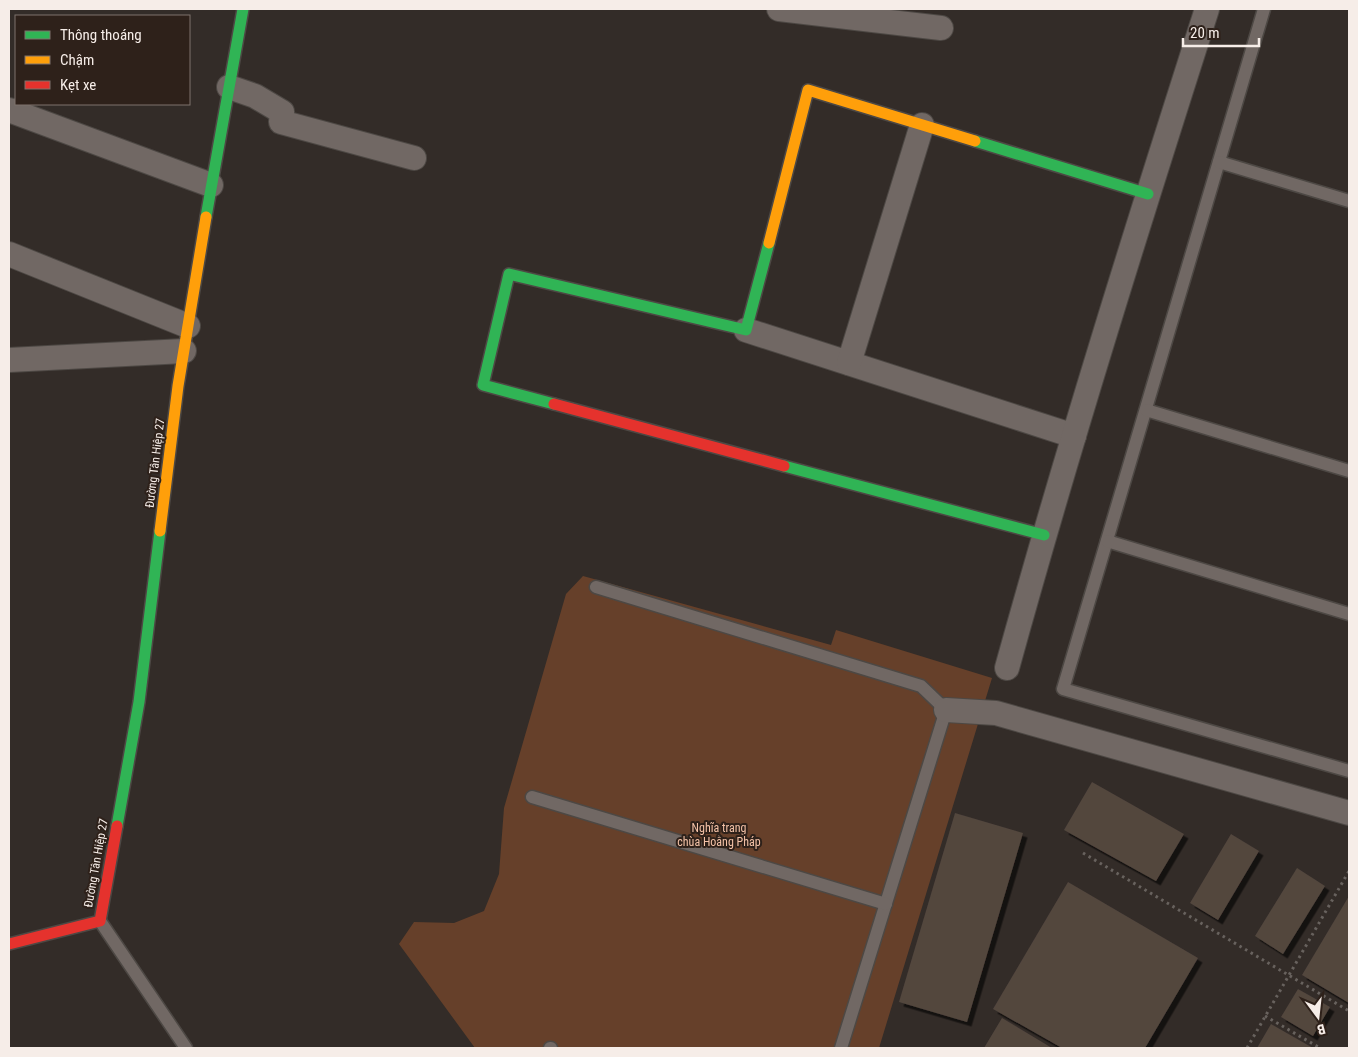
<svg xmlns="http://www.w3.org/2000/svg" width="1358" height="1057" viewBox="0 0 1358 1057" font-family="'Roboto Condensed',sans-serif">
<style>
.green{fill:#66402a}
.building{fill:#52463e;filter:url(#shadow)}
.lines{fill:none;stroke-linecap:round;stroke-linejoin:round}
.lane-casing{stroke:#4d4844;stroke-width:15}
.street-casing{stroke:#4d4844;stroke-width:26}
.fast-casing{stroke:#4d4844;stroke-width:14}
.slow-casing{stroke:#4d4844;stroke-width:14}
.jam-casing{stroke:#4d4844;stroke-width:14}
.path{stroke:#68625e;stroke-width:3;stroke-dasharray:2.5 4;stroke-linecap:butt}
.lane{stroke:#716864;stroke-width:12}
.street{stroke:#716864;stroke-width:24}
.fast{stroke:#30b455;stroke-width:11}
.slow{stroke:#ff9f0a;stroke-width:11}
.jam{stroke:#e5322d;stroke-width:11}
.labels{text-anchor:middle;stroke-width:4;stroke-linejoin:round;paint-order:stroke}
.street-label{font-size:12px;fill:#f6ede8;stroke:#2e211a}
.park-label{font-size:12px;fill:#f5c3a8;stroke:#2e211a}
</style>
<defs>
<filter id="shadow"><feDropShadow dx="4.5" dy="4.5" stdDeviation="0" flood-color="#0009"/></filter>
</defs>
<rect width="100%" height="100%" fill="#332c28"/>
<polygon class="green" points="583,576 831,645 836,630 992,678 879,1048 475,1048 399,944 414,922 454,923 484,911 499,874 504,808 566,594"/>
<g class="building">
<polygon points="1092,782 1184,834 1156,881 1064,830"/>
<polygon points="955,813 1023,833 967,1022 899,1002"/>
<polygon points="1231,834 1259,851 1218,920 1190,903"/>
<polygon points="1297,868 1325,886 1283,954 1255,936"/>
<polygon points="1068,882 1198,958 1145,1048 1062,1048 993,1009"/>
<polygon points="1349,896 1349,1003 1302,975"/>
<polygon points="1298,989 1330,1007 1313,1036 1281,1017"/>
<polygon points="1002,1018 1052,1048 984,1048"/>
<polygon points="1271,1024 1313,1048 1257,1048"/>
</g>
<g class="lines">
<defs>
<g id="lane">
<polyline points="1264,9 1063,689 1349,771"/>
<polyline points="1219,162 1349,201"/>
<polyline points="1146,410 1349,471"/>
<polyline points="1107,541 1349,614"/>
<polyline points="596,587 921,686 946,710 841,1048"/>
<polyline points="532,797 886,904"/>
<polyline points="100,921 186,1048"/>
<polyline points="550,1048 551,1048"/>
</g>
<g id="street">
<polyline points="779,9 941,28"/>
<polyline points="229,87 255,96 282,112 281,122 414,158"/>
<polyline points="9,110 211,185"/>
<polyline points="9,254 188,326"/>
<polyline points="746,330 1074,436"/>
<polyline points="9,360 184,351"/>
<polyline points="849,363 922,125"/>
<path d="M1007,668C1068,447 1137,228 1207,9"/>
<polyline points="946,710 996,713 1349,813"/>
</g>
<g id="fast">
<polyline points="975,141 1148,194"/>
<polyline points="206,217 243,9"/>
<polyline points="554,404 483,385 509,274 746,330 769,243"/>
<polyline points="784,466 1044,535"/>
<polyline points="117,826 139,702 160,531"/>
</g>
<g id="slow">
<polyline points="769,243 808,90 975,141"/>
<polyline points="160,531 178,386 206,217"/>
</g>
<g id="jam">
<polyline points="554,404 784,466"/>
<polyline points="9,944 100,921 117,826"/>
</g>
</defs>
<use href="#lane" class="lane-casing"/>
<use href="#street" class="street-casing"/>
<use href="#fast" class="fast-casing"/>
<use href="#slow" class="slow-casing"/>
<use href="#jam" class="jam-casing"/>
<g class="path">
<polyline points="1083,853 1349,1011"/>
<polyline points="1265,1016 1320,1048"/>
<polyline points="1247,1048 1349,871"/>
</g>
<use href="#lane" class="lane"/>
<use href="#street" class="street"/>
<use href="#fast" class="fast"/>
<use href="#slow" class="slow"/>
<use href="#jam" class="jam"/>
</g>
<g class="labels">
<g class="street-label">
<text transform="translate(155 463) rotate(-83)" y="4">Đường Tân Hiệp 27</text>
<text transform="translate(96 863) rotate(-80)" y="4">Đường Tân Hiệp 27</text>
</g>
<g class="park-label">
<text x="719" y="832">Nghĩa trang<tspan x="719" dy="14">chùa Hoằng Pháp</tspan></text>
</g>
</g>
<rect width="1358" height="1057" fill="none" stroke="#f6ede8" stroke-width="20"/>
<rect x="15" y="15" width="175" height="90" fill="#2e211a" stroke="#7e736c"/>
<rect x="25" y="31" width="25" height="8" fill="#30b455" stroke="#7e736c"/>
<text x="60" y="40" font-size="15" fill="#f6ede8">Thông thoáng</text>
<rect x="25" y="56" width="25" height="8" fill="#ff9f0a" stroke="#7e736c"/>
<text x="60" y="65" font-size="15" fill="#f6ede8">Chậm</text>
<rect x="25" y="81" width="25" height="8" fill="#e5322d" stroke="#7e736c"/>
<text x="60" y="90" font-size="15" fill="#f6ede8">Kẹt xe</text>
<g transform="translate(1318 1017) rotate(165)" stroke="#2e211a" stroke-width="4" paint-order="stroke">
<path d="M0-4L9 19L0 12L-9 19Z" fill="#f6ede8"/>
<text y="-8" font-size="14" font-weight="bold" text-anchor="middle" fill="#f6ede8">B</text>
</g>
<path d="M1183 38v8h76v-8" fill="none" stroke="#f6ede8" stroke-width="2.5"/>
<text x="1190" y="38" font-size="15" fill="#f6ede8" stroke="#2e211a" stroke-width="4" paint-order="stroke">20 m</text>
</svg>
